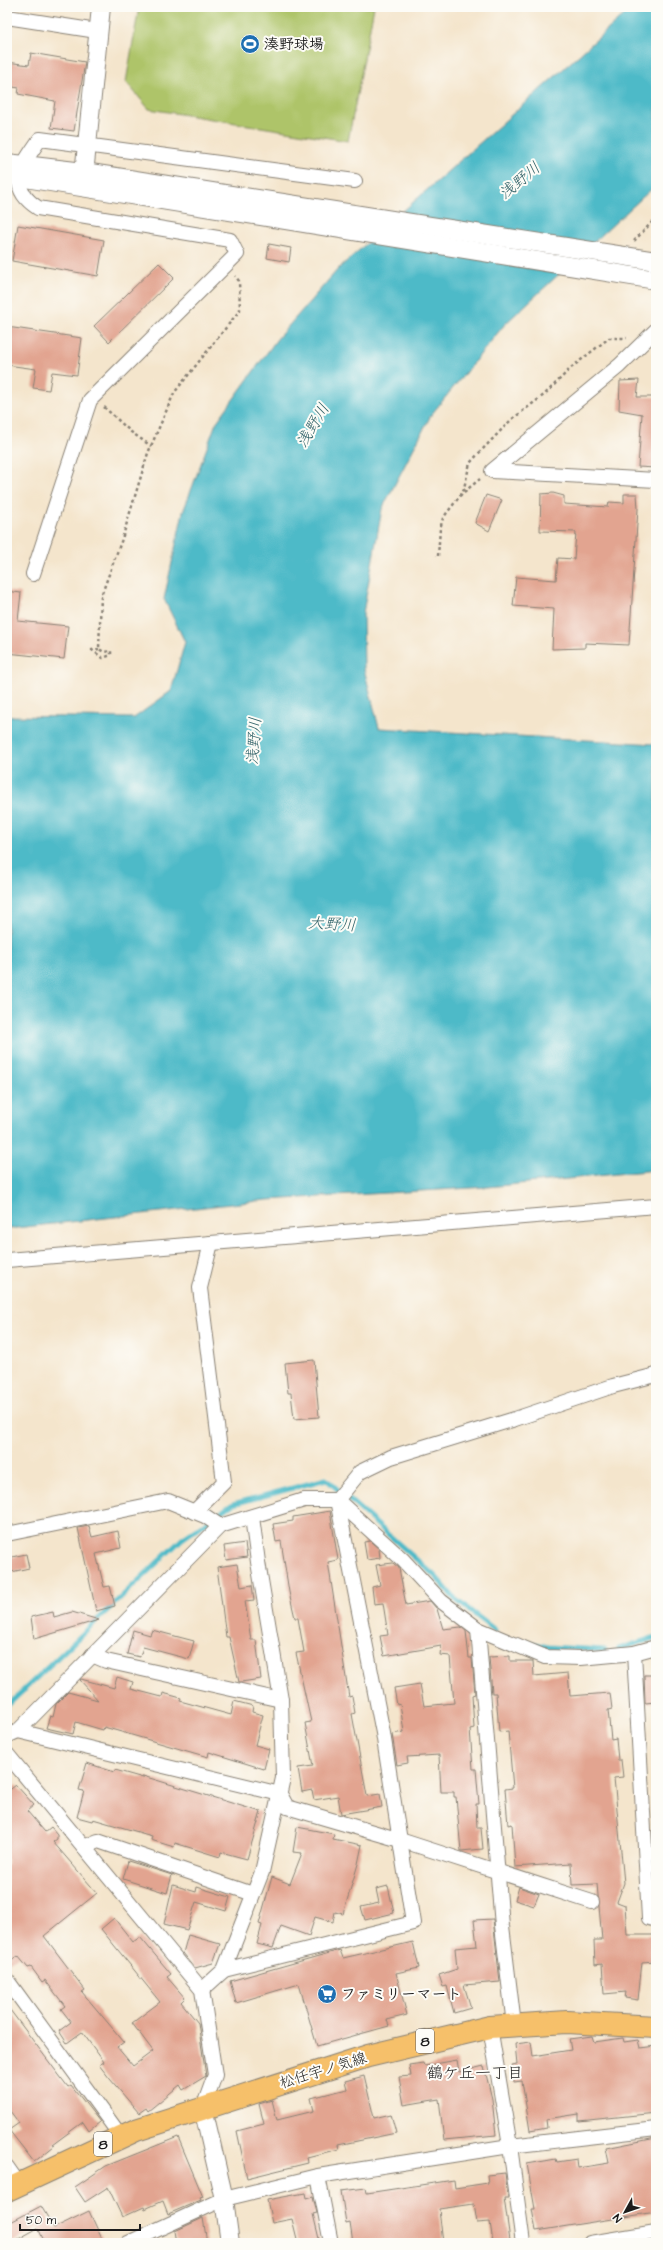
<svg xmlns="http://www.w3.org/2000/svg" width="663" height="2250" viewBox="0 0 663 2250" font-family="'Architects Daughter','Klee One',sans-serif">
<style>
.green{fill:#aec469;stroke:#657042}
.water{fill:#4dbac8;stroke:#346b72}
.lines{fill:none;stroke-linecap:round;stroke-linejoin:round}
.stream{stroke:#4dbac8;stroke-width:5}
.building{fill:#e2a490}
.minor-casing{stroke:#888074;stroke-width:16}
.tertiary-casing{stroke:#888074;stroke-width:20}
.primary-casing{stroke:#888074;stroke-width:24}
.path{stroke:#888074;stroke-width:2.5;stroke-dasharray:3 3;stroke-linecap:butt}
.minor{stroke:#fff;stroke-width:14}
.tertiary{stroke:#fff;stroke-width:18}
.primary{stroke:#f6c06b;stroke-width:22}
.labels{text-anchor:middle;stroke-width:4;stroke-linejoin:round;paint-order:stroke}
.shield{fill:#fdfcf7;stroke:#605f5e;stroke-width:1}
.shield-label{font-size:14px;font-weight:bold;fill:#1c1c1c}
.poi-label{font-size:15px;font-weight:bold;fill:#1c1c1c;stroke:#fdfcf7;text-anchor:start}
.street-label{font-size:15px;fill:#1c1c1c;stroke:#fdfcf7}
.water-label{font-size:16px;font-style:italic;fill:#326369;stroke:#fdfcf7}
.neighbourhood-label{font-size:16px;fill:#1c1c1c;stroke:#fdfcf7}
</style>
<rect width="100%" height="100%" fill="#fdfcf7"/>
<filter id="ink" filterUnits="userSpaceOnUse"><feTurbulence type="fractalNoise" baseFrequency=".025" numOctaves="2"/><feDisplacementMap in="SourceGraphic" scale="8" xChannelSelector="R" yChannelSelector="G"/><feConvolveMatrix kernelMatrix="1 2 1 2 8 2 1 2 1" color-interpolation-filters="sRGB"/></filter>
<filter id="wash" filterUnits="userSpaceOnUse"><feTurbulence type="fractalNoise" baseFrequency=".012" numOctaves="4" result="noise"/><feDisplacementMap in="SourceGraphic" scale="16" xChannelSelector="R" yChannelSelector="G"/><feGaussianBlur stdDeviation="0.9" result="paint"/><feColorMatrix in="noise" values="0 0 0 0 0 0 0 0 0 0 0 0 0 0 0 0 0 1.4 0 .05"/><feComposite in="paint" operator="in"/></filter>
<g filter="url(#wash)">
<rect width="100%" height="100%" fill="#f4e5cc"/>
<polygon class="green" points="139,7 374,7 348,141 149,109 126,82"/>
<polygon class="water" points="633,7 656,7 656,185 505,324 431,415 382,509 363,613 364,669 379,728 656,744 656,1170 488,1187 267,1200 7,1229 7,716 134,718 171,691 185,642 164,599 183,512 216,423 277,339 339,268"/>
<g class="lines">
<g class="stream">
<polyline points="524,1642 548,1647 605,1650"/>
<polyline points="619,1649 656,1637"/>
<polyline points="7,1706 182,1539 233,1504 326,1479 435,1576 455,1599 495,1630"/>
</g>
</g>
<g id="blocks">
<g class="building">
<polygon points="31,53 85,62 74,131 51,128 55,101 18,94 19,88 7,86 7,62 29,65"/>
<polygon points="18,225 104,240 98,276 12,261"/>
<polygon points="269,244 291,248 289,262 267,258"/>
<polygon points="159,263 174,278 109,342 94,326"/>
<polygon points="7,327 82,338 77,375 52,372 49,390 33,388 36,369 7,365"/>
<polygon points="639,380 637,397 656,397 656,468 638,467 642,414 619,410 620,381"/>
<polygon points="553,493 564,496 564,504 608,507 609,502 624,503 624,494 637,494 638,509 629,645 585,643 585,648 552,649 554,609 513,606 516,577 556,580 558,558 574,559 576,532 540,531 541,494"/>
<polygon points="486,495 502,500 489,531 475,523"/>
<polygon points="7,591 21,593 18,621 68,626 64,659 7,653"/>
<polygon points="314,1360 319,1417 294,1419 291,1393 288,1393 285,1363"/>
<polygon points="330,1511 338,1560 328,1562 349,1697 352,1696 355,1713 352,1714 367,1796 380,1794 382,1807 341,1814 338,1796 314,1800 312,1790 302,1792 298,1768 313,1766 305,1723 311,1722 296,1653 304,1652 298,1618 295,1618 289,1592 281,1541 276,1542 273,1524 293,1521 293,1517"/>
<polygon points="89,1526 92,1537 118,1531 121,1548 96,1554 104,1587 110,1586 115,1606 96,1611 78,1528"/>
<polygon points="370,1541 379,1549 380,1558 367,1560 364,1542"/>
<polygon points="245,1543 247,1557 226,1560 224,1546"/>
<polygon points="26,1554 29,1568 7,1573 7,1558"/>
<polygon points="393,1563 399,1568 406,1605 430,1601 437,1609 443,1629 461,1627 466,1631 469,1658 472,1658 475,1694 472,1695 474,1728 470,1729 473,1769 476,1769 479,1804 476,1804 477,1828 481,1828 483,1849 461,1851 456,1797 454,1797 454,1792 441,1792 439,1755 407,1757 408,1763 397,1765 392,1734 404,1732 400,1704 397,1705 394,1688 420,1684 424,1706 454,1703 450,1656 440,1655 441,1646 384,1656 380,1636 388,1635 383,1603 374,1604 372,1587 380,1585 376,1565"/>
<polygon points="237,1564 241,1587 252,1585 254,1600 245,1601 251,1640 256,1640 261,1679 241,1682 239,1682 229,1637 226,1637 217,1567"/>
<polygon points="53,1612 54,1617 72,1612 99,1620 34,1639 31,1617"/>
<polygon points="133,1630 150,1635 152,1630 194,1641 189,1659 143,1647 140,1657 127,1654"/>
<polygon points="510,1656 510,1661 533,1661 534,1676 568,1673 570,1696 610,1693 612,1709 608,1710 611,1740 616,1739 618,1760 621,1760 623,1777 614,1778 624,1883 617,1902 625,1905 627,1935 656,1935 656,1961 642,1962 638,2000 625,1998 626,1992 604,1994 602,1964 595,1965 594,1940 602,1940 597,1884 572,1885 571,1863 515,1867 512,1824 508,1825 505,1789 513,1788 508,1731 499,1732 496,1693 492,1693 489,1657"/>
<polygon points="644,1675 656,1675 656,1702 645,1703"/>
<polygon points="117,1677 133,1682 131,1689 162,1697 163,1693 181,1698 180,1701 231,1715 234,1701 253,1706 252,1712 263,1715 255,1745 269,1749 264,1769 209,1752 208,1757 104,1727 103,1730 76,1722 73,1734 46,1728 50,1716 53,1717 56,1704 68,1692 98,1700 80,1680 81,1679 114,1688"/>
<polygon points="87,1763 114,1772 115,1770 143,1778 143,1776 261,1812 247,1859 221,1852 220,1857 175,1843 174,1847 151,1840 152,1836 93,1819 92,1821 77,1817 84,1791 79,1790"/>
<polygon points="16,1785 34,1805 27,1811 45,1832 51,1827 57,1834 57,1839 53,1842 97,1893 44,1936 85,1990 82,1992 124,2042 117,2047 133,2066 153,2051 132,2023 160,2002 101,1929 114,1918 133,1942 140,1937 171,1974 167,1977 185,1998 181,2002 198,2023 206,2076 183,2090 180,2085 148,2111 146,2108 139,2113 110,2079 99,2065 104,2062 82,2032 67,2043 59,2031 71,2022 61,2009 65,2006 45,1980 42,1982 31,1967 28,1968 18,1956 7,1964 7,1792"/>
<polygon points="297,1827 334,1834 333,1839 362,1845 358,1864 343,1914 335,1912 333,1922 315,1917 309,1936 281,1926 273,1948 257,1944 262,1925 259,1924 272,1877 290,1884 302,1853 293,1852"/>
<polygon points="128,1861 172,1875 167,1893 123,1879"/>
<polygon points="173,1885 196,1892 197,1887 230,1897 226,1911 196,1902 187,1930 164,1924"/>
<polygon points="388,1886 394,1913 365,1920 361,1907 379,1903 376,1889"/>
<polygon points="519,1887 539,1894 534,1906 515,1900"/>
<polygon points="493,1919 500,1982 464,1985 471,2008 454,2013 447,1986 443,1987 439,1975 457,1969 455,1948 477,1946 474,1920"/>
<polygon points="188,1935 220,1944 213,1963 195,1968 183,1953"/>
<polygon points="413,1942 419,1968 396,1973 407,2015 387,2020 389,2026 317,2046 299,1984 236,2003 230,1981 340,1950 343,1958"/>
<polygon points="7,2006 68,2087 71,2085 100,2122 89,2131 83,2122 52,2145 54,2146 34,2162 9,2130 19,2123 7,2107"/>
<polygon points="592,2036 594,2042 623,2038 624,2042 638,2040 640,2048 656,2046 656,2113 579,2121 579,2114 546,2119 547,2128 530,2131 522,2081 514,2082 512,2065 517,2064 515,2044 531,2042 533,2056 571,2050 569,2039"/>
<polygon points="457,2060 459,2072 484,2066 492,2099 496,2135 444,2140 439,2099 404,2105 399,2077 411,2076 409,2065 423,2063 424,2066"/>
<polygon points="364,2076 374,2118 391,2114 396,2133 338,2145 339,2149 307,2157 308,2163 247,2178 237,2131 264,2124 259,2104 272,2100 277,2120 314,2111 311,2098 347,2089 345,2081"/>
<polygon points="178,2137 203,2197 200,2198 201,2200 168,2214 163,2201 145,2209 144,2207 122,2217 108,2187 85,2202 75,2187 106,2166"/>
<polygon points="656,2138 656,2212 536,2231 532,2209 535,2209 527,2164 556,2159 557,2162 577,2159 578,2168 609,2163 606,2148"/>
<polygon points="505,2173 508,2198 504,2198 510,2240 493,2243 490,2222 477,2223 474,2204 439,2209 443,2243 353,2243 350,2222 346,2223 341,2191 366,2188 367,2193 454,2180 455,2188 488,2183 487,2175"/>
<polygon points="305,2193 306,2198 313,2196 317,2213 313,2214 320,2243 298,2243 292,2219 272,2223 267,2200"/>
<polygon points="41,2206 54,2228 89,2211 102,2239 92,2243 45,2243 38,2228 11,2243 7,2243 7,2224"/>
<polygon points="203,2218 207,2243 177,2243 175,2231"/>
</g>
</g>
</g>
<g filter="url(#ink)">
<use href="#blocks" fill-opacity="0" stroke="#888074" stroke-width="1"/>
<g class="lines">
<defs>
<g id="minor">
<polyline points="7,17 97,31"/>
<polyline points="656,330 619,366 492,471 656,480"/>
<path d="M33,574L90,400L237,254L230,240L38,208C4,186 23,164 40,139L355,181"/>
<polyline points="7,1260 656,1206"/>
<polyline points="194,1512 224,1482 200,1288 211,1243"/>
<polyline points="7,1534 168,1501 205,1516 220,1526"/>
<polyline points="478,1629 502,1926 514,2025"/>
<polyline points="634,1653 649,1918 656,1920"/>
<polyline points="92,1655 106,1661 281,1700"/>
<polyline points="18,1731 280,1794 287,1807 400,1840 592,1902"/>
<polyline points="7,1736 18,1731 220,1526 304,1500 337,1500 403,1560 441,1601 478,1629 545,1657 581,1658 634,1653 656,1647"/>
<polyline points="7,1754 202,1990 215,2075 203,2108"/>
<polyline points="84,1847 98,1841 253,1894"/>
<polyline points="224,1970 413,1923 383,1733 337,1500 360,1472 391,1457 515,1419 613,1386 656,1375"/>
<polyline points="7,1980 120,2135"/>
<polyline points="202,1990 224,1970 262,1872 283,1778 281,1700 258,1562 252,1517"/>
<polyline points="490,2027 510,2146 523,2243"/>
<polyline points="7,2167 19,2184"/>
<polyline points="318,2176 331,2243"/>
<polyline points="128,2243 224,2199 318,2176 510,2146 656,2129"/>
<polyline points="590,2243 656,2232"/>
</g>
<g id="tertiary">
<polyline points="7,163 84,172 656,261"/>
<polyline points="7,175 656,280"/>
<polyline points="83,184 101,7"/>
<polyline points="203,2108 224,2199 230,2243"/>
</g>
<polyline id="primary" points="7,2190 136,2130 368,2056 490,2027 567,2022 656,2027"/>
</defs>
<use href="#minor" class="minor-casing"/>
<use href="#tertiary" class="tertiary-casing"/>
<use href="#primary" class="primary-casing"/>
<g class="path">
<polyline points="634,241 656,218"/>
<polyline points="104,407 131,432 151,446"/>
<polyline points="464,492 480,479"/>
<polyline points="438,556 440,529 443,518 463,492 470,463 480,452 511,420 544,395 572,367 609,338 627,338"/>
<polyline points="99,649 92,650 103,658 111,655 111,651 104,652 99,649 101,596 122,539 148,453 174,393 240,310 239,281 235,276"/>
</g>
<use href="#minor" class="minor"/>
<use href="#tertiary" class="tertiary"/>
<use href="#primary" class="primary"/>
</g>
</g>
<defs>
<symbol id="stadium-disc" viewBox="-11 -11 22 22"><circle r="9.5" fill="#1f6fb2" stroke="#fdfcf7"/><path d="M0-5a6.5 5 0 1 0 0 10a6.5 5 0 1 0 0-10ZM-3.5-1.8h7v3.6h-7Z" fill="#fff"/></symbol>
<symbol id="supermarket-disc" viewBox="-11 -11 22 22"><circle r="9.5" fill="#1f6fb2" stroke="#fdfcf7"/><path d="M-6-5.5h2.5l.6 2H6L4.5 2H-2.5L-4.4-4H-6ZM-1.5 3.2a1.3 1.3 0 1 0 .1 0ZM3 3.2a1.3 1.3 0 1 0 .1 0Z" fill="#fff"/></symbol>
</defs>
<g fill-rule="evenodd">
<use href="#stadium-disc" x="239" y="33" width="22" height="22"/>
<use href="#supermarket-disc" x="316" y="1983" width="22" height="22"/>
</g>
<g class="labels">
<g class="shield">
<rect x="416" y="2029" width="18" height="24" rx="3"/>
<rect x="94" y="2132" width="18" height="24" rx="3"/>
</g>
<g class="shield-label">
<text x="425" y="2046">8</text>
<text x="103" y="2149">8</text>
</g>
<g class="poi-label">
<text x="264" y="49">湊野球場</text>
<text x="341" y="1999">ファミリーマート</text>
</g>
<g class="street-label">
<text transform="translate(323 2070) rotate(-17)" y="5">松任宇ノ気線</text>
</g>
<g class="water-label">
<text transform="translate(519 180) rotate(-40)" y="6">浅野川</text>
<text transform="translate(312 425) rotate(-59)" y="6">浅野川</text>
<text transform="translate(253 741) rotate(-86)" y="6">浅野川</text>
<text transform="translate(332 923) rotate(3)" y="6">大野川</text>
</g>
<g class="neighbourhood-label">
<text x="475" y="2078">鶴ケ丘一丁目</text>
</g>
</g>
<rect width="663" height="2250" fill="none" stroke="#fdfcf7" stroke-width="24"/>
<g transform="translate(625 2212) rotate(230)" stroke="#fdfcf7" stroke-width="3" paint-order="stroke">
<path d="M0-3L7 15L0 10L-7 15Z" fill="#1c1c1c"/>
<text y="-6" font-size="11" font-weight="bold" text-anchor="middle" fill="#1c1c1c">N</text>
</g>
<path d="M20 2224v6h120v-6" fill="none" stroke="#1c1c1c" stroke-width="2"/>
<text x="26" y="2224" font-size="12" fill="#1c1c1c" stroke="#fdfcf7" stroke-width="3" paint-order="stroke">50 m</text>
</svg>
